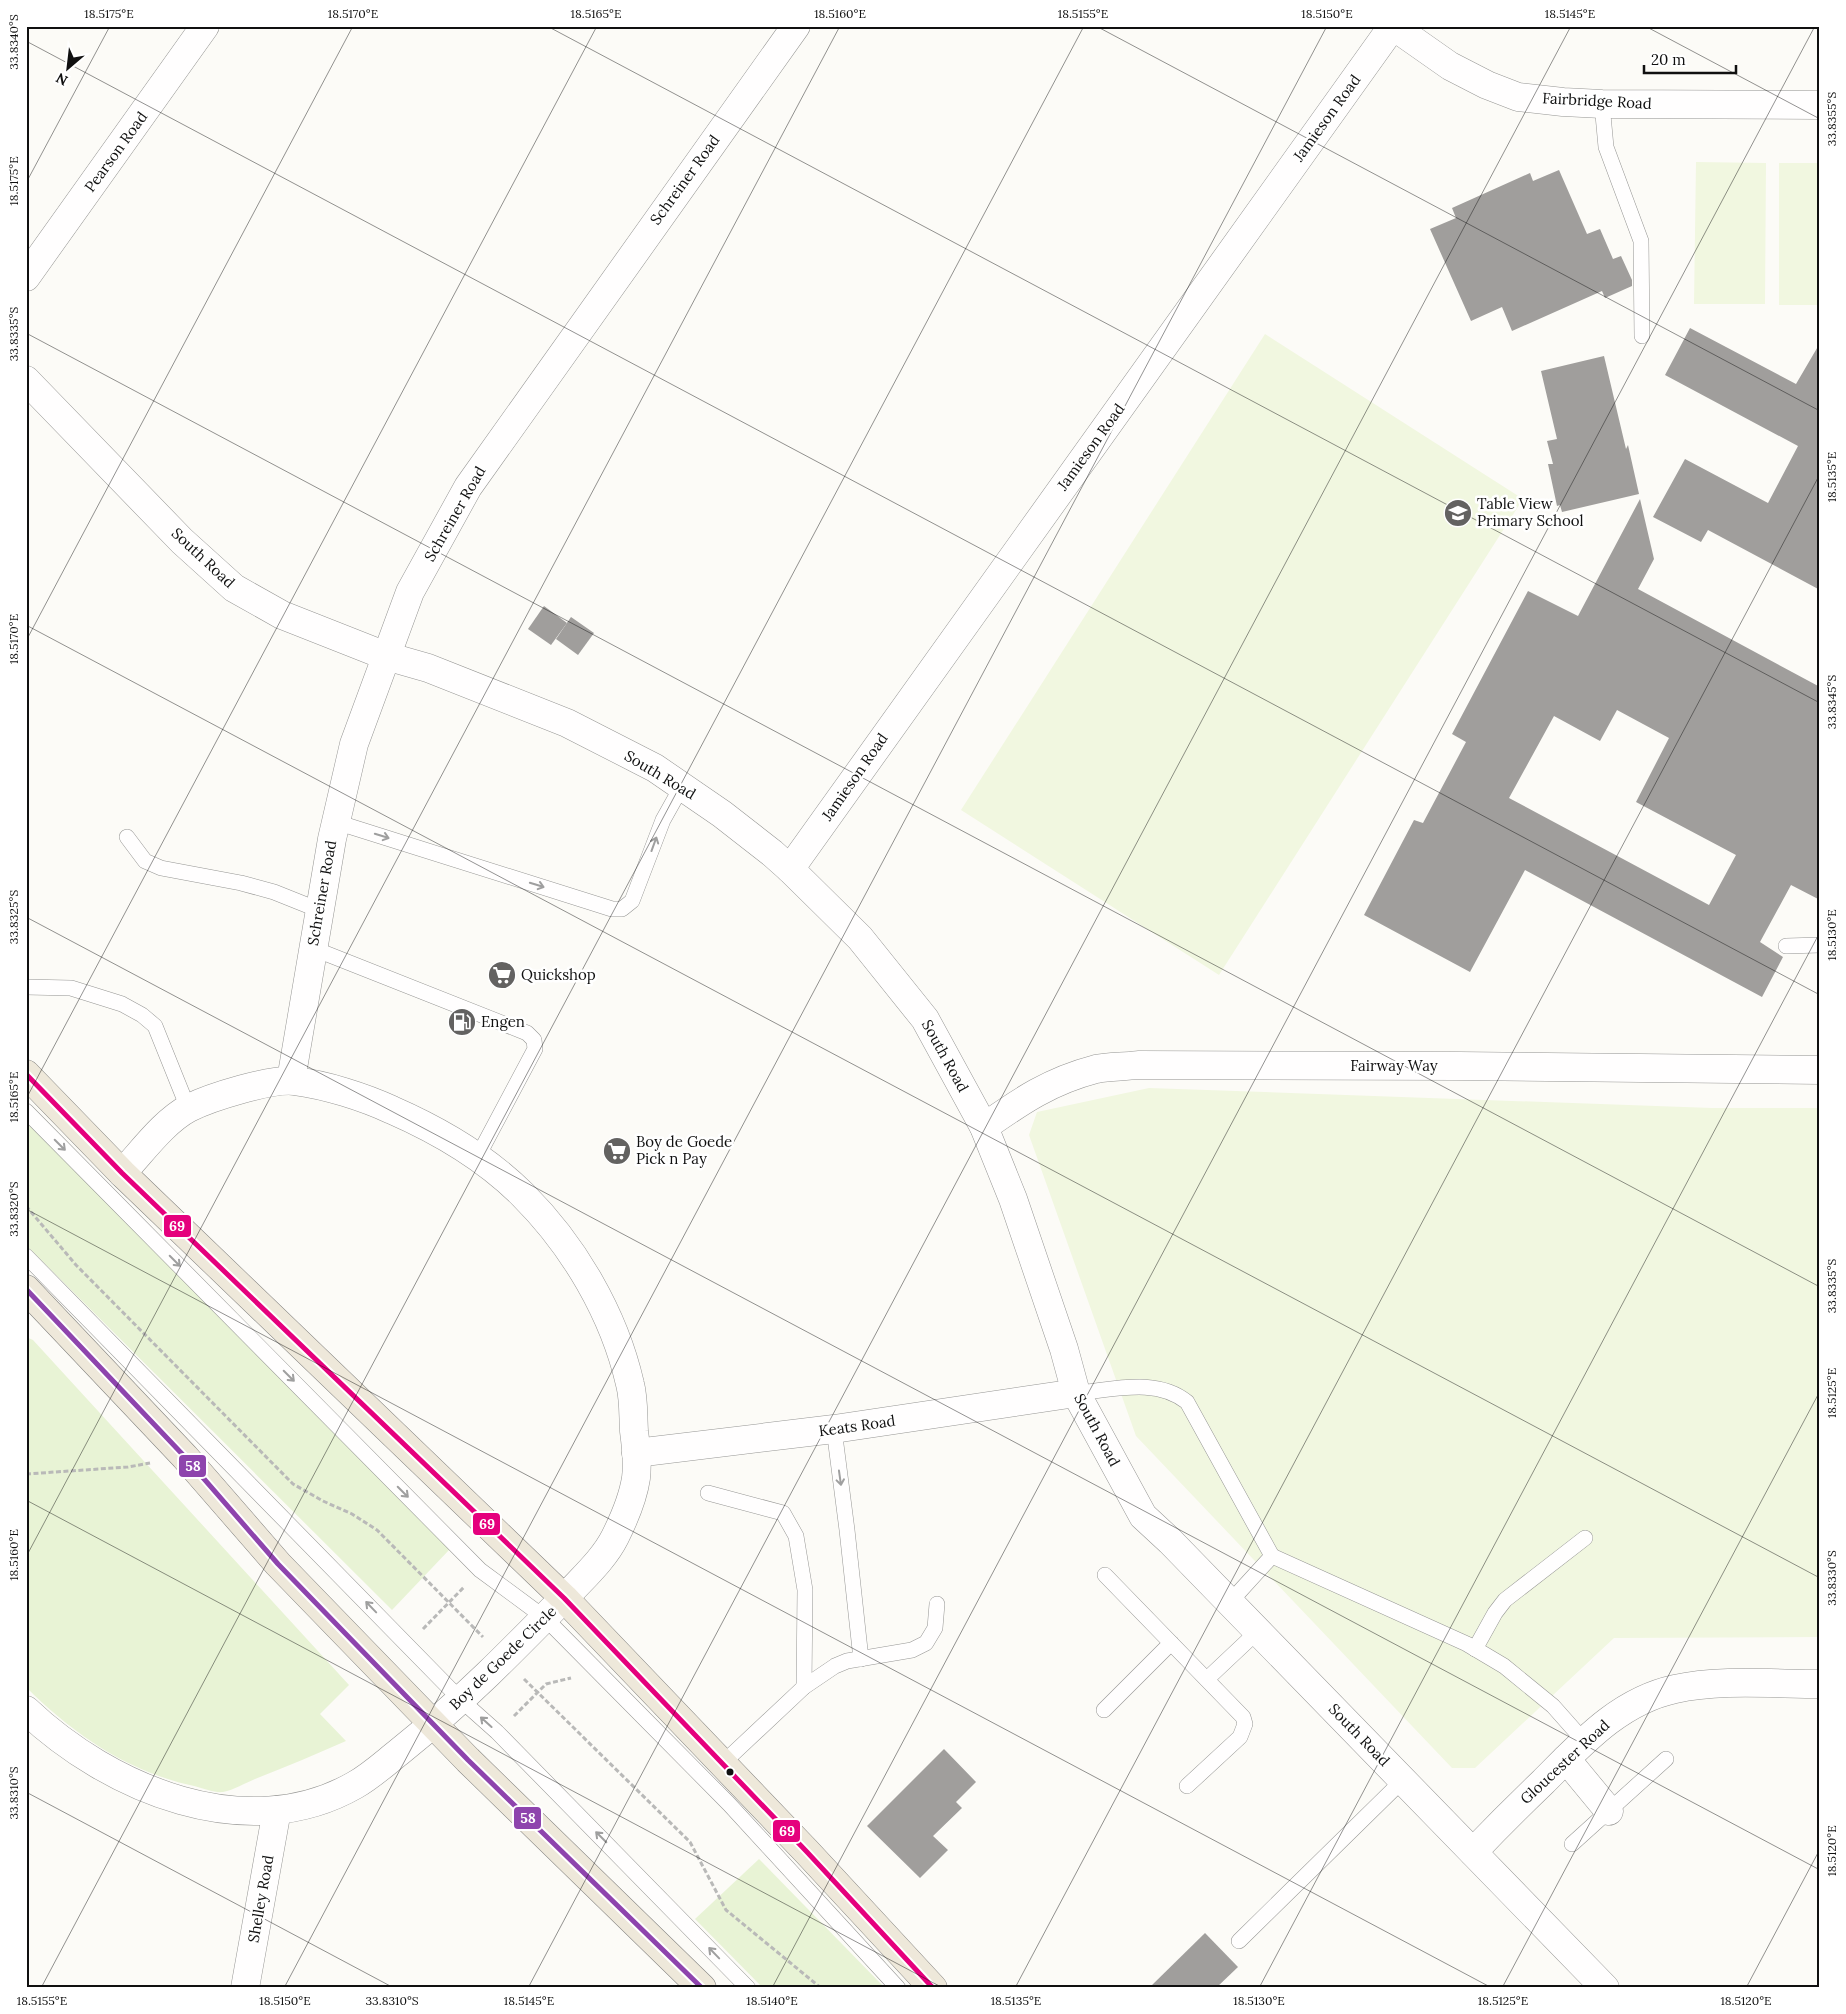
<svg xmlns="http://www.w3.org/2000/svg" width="1846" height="2014" viewBox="0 0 1846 2014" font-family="Lora,serif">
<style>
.green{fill:#e8f3d5}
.pitch{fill:#f1f7e0}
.building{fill:#a09e9c;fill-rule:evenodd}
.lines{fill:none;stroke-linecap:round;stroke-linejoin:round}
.service-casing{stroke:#969694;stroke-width:16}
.minor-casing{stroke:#969694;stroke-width:29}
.tertiary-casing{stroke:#969694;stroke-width:29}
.primary-casing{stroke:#848381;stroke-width:29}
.path{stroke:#b9b9b8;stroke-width:3;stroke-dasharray:5 2.5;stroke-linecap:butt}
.service{stroke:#fffefe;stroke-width:15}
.minor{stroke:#fffefe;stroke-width:28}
.tertiary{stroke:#fffefe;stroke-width:28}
.primary{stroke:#eee8da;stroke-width:28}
.bus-1-casing{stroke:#fff;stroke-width:9}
.bus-2-casing{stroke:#fff;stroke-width:9}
.bus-1{stroke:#e5007d;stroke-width:5}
.bus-2{stroke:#8e44ad;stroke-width:5}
.oneway{stroke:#9f9f9f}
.ticks{fill:none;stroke:#101010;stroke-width:1;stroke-opacity:0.45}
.bus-dot{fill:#101010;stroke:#fff;stroke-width:2}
.labels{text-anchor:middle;stroke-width:5;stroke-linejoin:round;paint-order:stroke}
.street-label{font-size:15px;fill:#101010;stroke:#fff}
.poi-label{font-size:15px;fill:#101010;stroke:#fff;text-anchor:start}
.line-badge{stroke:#fff;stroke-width:2}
.badge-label{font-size:14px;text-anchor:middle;font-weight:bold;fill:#fff}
.neatline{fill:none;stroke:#101010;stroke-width:2}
.ticks-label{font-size:12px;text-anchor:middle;fill:#101010}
</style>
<rect width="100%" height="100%" fill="#fcfbf7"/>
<g class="green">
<polygon points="26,1112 450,1549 392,1610 26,1245"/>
<path d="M26,1337L33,1340L349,1685L320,1714L346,1741C316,1754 286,1767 255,1779C245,1783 234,1790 223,1792C215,1793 202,1788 194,1786C128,1772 73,1734 26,1687Z"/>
<polygon points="759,1859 885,1988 763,1988 695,1919"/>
</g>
<g class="pitch">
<polygon points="1696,162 1766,163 1765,304 1694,304"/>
<rect x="1779" y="163" width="41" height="142"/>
<polygon points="1265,334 1523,499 1219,975 961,810"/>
<polygon points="1149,1088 1712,1108 1820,1108 1820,1637 1614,1638 1475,1768 1452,1768 1136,1436 1029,1135 1037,1112"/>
</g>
<g class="building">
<polygon points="1559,170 1587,234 1600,229 1613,259 1621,256 1632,280 1632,286 1605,298 1602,291 1512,331 1502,307 1471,321 1430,229 1456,218 1452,208 1530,173 1533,181"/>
<polygon points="1690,328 1796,384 1820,343 1820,590 1708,530 1701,542 1653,517 1685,459 1768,503 1798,446 1665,375"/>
<polygon points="1604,356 1626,449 1628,445 1639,494 1562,512 1560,505 1557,506 1548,464 1553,464 1547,441 1557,439 1541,371"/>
<path d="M1640,499L1654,559L1638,589L1820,687V900L1791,885L1760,942L1783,957L1762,997L1525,870L1470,972L1364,915L1414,820L1423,823L1466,742L1452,734L1528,591L1578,616ZM1617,710L1669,738L1636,802L1736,855L1709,905L1509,798L1554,716L1600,741Z"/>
<polygon points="544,606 567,623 551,645 528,629"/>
<polygon points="571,617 594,633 578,655 556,639"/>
<polygon points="944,1749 976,1782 956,1802 962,1808 933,1836 948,1850 920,1878 867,1826"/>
<polygon points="1205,1933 1238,1967 1216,1988 1149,1988"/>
</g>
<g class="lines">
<defs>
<g id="service">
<polyline points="1602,104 1606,147 1641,241 1642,336"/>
<polyline points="336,822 612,909 622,909 632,901 663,820 682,786"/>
<polyline points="127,837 145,861 161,868 241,883 274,892 319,910"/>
<polyline points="1786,946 1820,945"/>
<polyline points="312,948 527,1033 534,1040 535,1049 477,1158"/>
<polyline points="26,987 71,988 122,1004 142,1015 155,1026 188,1108"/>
<polyline points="26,1111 480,1570 545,1618 729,1804 898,1988"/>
<polyline points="26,1256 461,1700 497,1732 748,1988"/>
<path d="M1076,1393C1113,1390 1156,1377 1187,1402L1272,1556L1230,1602"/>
<polyline points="834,1429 847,1530 861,1659"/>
<polyline points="708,1493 783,1513 796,1536 805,1590 804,1687"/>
<polyline points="1272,1556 1467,1644 1504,1666 1553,1706 1584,1741"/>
<polyline points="1105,1575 1243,1717 1245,1724 1240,1737 1187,1786"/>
<polyline points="1475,1649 1495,1613 1505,1600 1585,1538"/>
<polyline points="1207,1679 1258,1631"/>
<polyline points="1104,1710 1171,1643"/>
<polyline points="722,1764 804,1687 835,1666 847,1661 912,1650 926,1643 935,1628 937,1604"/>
<polyline points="1572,1844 1666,1759"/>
<polyline points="1239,1941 1403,1780"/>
</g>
<g id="minor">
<polyline points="26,277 205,26"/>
<polyline points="26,380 182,541 234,588 282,615 386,656 428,668 567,723 655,768 722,814 772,853 790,869 860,938 925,1019 984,1127 1013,1199 1064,1349 1076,1393 1143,1516 1170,1541 1605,1988"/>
<polyline points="790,869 1392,27"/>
<polyline points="291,1080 332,839 354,744 410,592 468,487 796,26"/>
<path d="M984,1127C1021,1101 1050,1081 1096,1069C1109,1066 1124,1067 1138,1065L1459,1066L1820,1070"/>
<polyline points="636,1453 834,1429 1076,1393"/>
<path d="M26,1710C109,1789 247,1847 355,1785C371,1776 385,1763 399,1752C430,1727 459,1702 488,1674C516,1647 543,1619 571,1591C587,1574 605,1557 615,1537C624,1519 633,1498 636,1478C638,1463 636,1446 634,1431C633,1416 634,1399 630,1384C614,1314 574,1246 523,1195C486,1158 440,1131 392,1110C364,1097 326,1085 295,1081C272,1078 211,1097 189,1108C163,1122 142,1152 122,1173"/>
<polyline points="1566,1759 1609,1811"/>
<path d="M1473,1852C1496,1828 1519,1805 1543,1782C1581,1744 1619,1701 1675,1689C1719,1679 1774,1684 1820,1684"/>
<polyline points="245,1988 277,1810"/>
</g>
<polyline id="tertiary" points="1393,26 1450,66 1487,85 1518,97 1563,102 1602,104 1820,105"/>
<g id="primary">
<polyline points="26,1074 122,1173 564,1598 807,1852 933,1988"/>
<polyline points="26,1289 185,1457 278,1564 468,1760 702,1988"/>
</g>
</defs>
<use href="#service" class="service-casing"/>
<use href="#minor" class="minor-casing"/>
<use href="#tertiary" class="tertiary-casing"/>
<use href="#primary" class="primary-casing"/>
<g class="path">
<polyline points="26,1206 76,1265 293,1484 323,1501 352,1514 377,1530 483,1637"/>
<polyline points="26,1474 128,1467 150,1463"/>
<polyline points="423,1629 464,1587"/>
<polyline points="524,1679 690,1842 726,1910 821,1988"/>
<polyline points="514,1716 546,1684 571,1678"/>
</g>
<use href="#service" class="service"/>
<use href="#minor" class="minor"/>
<use href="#tertiary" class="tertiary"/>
<use href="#primary" class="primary"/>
<defs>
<polyline id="bus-1" points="26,1074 122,1173 564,1598 807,1852 933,1988"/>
<polyline id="bus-2" points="26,1289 185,1457 278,1564 468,1760 702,1988"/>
</defs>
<use href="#bus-1" class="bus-1-casing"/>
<use href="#bus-2" class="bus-2-casing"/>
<use href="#bus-1" class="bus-1"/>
<use href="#bus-2" class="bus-2"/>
</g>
<defs><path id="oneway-shaft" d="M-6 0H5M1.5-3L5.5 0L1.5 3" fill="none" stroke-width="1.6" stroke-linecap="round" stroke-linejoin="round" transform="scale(1.25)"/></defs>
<g class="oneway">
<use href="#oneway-shaft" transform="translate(382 836) rotate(17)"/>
<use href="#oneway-shaft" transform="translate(654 844) rotate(-70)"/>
<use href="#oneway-shaft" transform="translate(537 885) rotate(17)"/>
<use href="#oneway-shaft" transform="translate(60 1145) rotate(45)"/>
<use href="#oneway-shaft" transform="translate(175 1261) rotate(45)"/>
<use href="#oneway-shaft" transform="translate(289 1376) rotate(45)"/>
<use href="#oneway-shaft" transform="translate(840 1478) rotate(82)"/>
<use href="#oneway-shaft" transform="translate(403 1492) rotate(45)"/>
<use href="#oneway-shaft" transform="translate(371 1607) rotate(-134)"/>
<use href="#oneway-shaft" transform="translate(486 1722) rotate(-138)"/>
<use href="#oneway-shaft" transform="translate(601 1837) rotate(-135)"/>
<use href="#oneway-shaft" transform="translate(714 1953) rotate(-134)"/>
</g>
<path class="ticks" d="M547,26L1820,703M1096,26L1820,411M1645,26L1820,119M26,41L1820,995M26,183L110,26M26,333L1820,1287M26,625L1820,1578M26,641L353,26M26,917L1820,1870M26,1099L597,26M26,1209L1492,1988M26,1500L943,1988M26,1557L840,26M26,1792L394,1988M41,1988L1084,26M284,1988L1327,26M528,1988L1571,26M772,1988L1815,26M1015,1988L1820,474M1259,1988L1820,932M1502,1988L1820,1391M1746,1988L1820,1849"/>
<defs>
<symbol id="school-disc" viewBox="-11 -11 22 22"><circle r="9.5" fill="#636261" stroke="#fff"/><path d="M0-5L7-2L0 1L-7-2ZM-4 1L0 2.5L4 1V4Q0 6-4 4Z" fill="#fff"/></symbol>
<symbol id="supermarket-disc" viewBox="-11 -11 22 22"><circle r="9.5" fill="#636261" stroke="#fff"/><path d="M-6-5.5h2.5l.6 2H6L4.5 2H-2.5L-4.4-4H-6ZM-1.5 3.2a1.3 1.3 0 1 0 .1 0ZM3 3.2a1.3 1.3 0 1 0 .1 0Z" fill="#fff"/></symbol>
<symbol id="fuel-disc" viewBox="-11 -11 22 22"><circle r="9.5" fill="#636261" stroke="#fff"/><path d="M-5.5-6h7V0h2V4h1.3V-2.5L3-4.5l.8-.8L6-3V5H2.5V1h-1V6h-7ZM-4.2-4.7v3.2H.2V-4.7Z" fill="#fff"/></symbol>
</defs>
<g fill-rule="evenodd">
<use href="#school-disc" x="1442" y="497" width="32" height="32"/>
<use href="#supermarket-disc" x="486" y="959" width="32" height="32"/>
<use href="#fuel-disc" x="446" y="1006" width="32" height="32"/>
<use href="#supermarket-disc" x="601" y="1135" width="32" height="32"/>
</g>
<circle class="bus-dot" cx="730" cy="1772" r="4.5"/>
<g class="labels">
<g class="street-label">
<text transform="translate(1597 101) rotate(3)" y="5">Fairbridge Road</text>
<text transform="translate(1327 118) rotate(-54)" y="5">Jamieson Road</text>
<text transform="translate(116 152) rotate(-54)" y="5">Pearson Road</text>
<text transform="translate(685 180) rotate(-54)" y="5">Schreiner Road</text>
<text transform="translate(1091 447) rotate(-54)" y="5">Jamieson Road</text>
<text transform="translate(455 514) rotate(-60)" y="5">Schreiner Road</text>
<text transform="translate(203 558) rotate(43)" y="5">South Road</text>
<text transform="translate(660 775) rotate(31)" y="5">South Road</text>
<text transform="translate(855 777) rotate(-55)" y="5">Jamieson Road</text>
<text transform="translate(322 893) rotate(-80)" y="5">Schreiner Road</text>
<text transform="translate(945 1056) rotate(61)" y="5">South Road</text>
<text x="1394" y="1071">Fairway Way</text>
<text transform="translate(857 1426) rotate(-8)" y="5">Keats Road</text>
<text transform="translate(1097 1430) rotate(62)" y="5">South Road</text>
<text transform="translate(503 1658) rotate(-44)" y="5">Boy de Goede Circle</text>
<text transform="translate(1359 1735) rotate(46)" y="5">South Road</text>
<text transform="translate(1565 1762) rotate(-43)" y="5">Gloucester Road</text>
<text transform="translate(261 1899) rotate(-80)" y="5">Shelley Road</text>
</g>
<g class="poi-label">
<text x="1477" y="509">Table View<tspan x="1477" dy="17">Primary School</tspan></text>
<text x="521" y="980">Quickshop</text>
<text x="481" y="1027">Engen</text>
<text x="636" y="1147">Boy de Goede<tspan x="636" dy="17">Pick n Pay</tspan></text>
</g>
</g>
<g class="line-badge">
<rect x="163" y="1214" width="29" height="24" rx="5" fill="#e5007d"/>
<rect x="178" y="1454" width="29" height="24" rx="5" fill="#8e44ad"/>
<rect x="472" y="1512" width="29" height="24" rx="5" fill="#e5007d"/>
<rect x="513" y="1806" width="29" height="24" rx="5" fill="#8e44ad"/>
<rect x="772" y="1819" width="29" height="24" rx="5" fill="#e5007d"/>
</g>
<g class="badge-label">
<text x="177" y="1231">69</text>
<text x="193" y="1471">58</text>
<text x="487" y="1529">69</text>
<text x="528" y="1823">58</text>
<text x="787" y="1836">69</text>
</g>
<rect width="1846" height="2014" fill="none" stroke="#ffffff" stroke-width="55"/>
<g transform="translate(68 68) rotate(208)" stroke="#ffffff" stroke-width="4" paint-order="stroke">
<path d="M0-4L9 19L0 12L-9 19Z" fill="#101010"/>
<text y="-8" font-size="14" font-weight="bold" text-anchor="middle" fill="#101010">N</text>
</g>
<path d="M1644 65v8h92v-8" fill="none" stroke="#101010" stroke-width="2.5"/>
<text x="1651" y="65" font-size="15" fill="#101010" stroke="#ffffff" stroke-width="4" paint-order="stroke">20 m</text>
<rect x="28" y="28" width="1790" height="1958" class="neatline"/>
<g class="ticks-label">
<text x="109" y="18">18.5175°E</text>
<text x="353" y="18">18.5170°E</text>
<text x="596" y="18">18.5165°E</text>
<text x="840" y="18">18.5160°E</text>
<text x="1083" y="18">18.5155°E</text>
<text x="1327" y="18">18.5150°E</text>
<text x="1570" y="18">18.5145°E</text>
<text transform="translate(14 42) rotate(-90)" y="4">33.8340°S</text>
<text transform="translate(1832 119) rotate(-90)" y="4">33.8355°S</text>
<text transform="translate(14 181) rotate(-90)" y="4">18.5175°E</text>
<text transform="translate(14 334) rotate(-90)" y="4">33.8335°S</text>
<text transform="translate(1832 477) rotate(-90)" y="4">18.5135°E</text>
<text transform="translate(14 639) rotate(-90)" y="4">18.5170°E</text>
<text transform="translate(1832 702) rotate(-90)" y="4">33.8345°S</text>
<text transform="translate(14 917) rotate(-90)" y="4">33.8325°S</text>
<text transform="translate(1832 935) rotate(-90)" y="4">18.5130°E</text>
<text transform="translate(14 1097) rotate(-90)" y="4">18.5165°E</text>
<text transform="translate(14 1209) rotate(-90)" y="4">33.8320°S</text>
<text transform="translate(1832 1286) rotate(-90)" y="4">33.8335°S</text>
<text transform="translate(1832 1393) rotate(-90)" y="4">18.5125°E</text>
<text transform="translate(14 1555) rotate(-90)" y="4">18.5160°E</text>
<text transform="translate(1832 1578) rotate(-90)" y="4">33.8330°S</text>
<text transform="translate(14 1793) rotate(-90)" y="4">33.8310°S</text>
<text transform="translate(1832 1851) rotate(-90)" y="4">18.5120°E</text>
<text x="42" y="2005">18.5155°E</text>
<text x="285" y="2005">18.5150°E</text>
<text x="392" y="2005">33.8310°S</text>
<text x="529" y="2005">18.5145°E</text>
<text x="772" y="2005">18.5140°E</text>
<text x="1016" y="2005">18.5135°E</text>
<text x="1259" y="2005">18.5130°E</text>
<text x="1503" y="2005">18.5125°E</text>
<text x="1746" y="2005">18.5120°E</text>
</g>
</svg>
